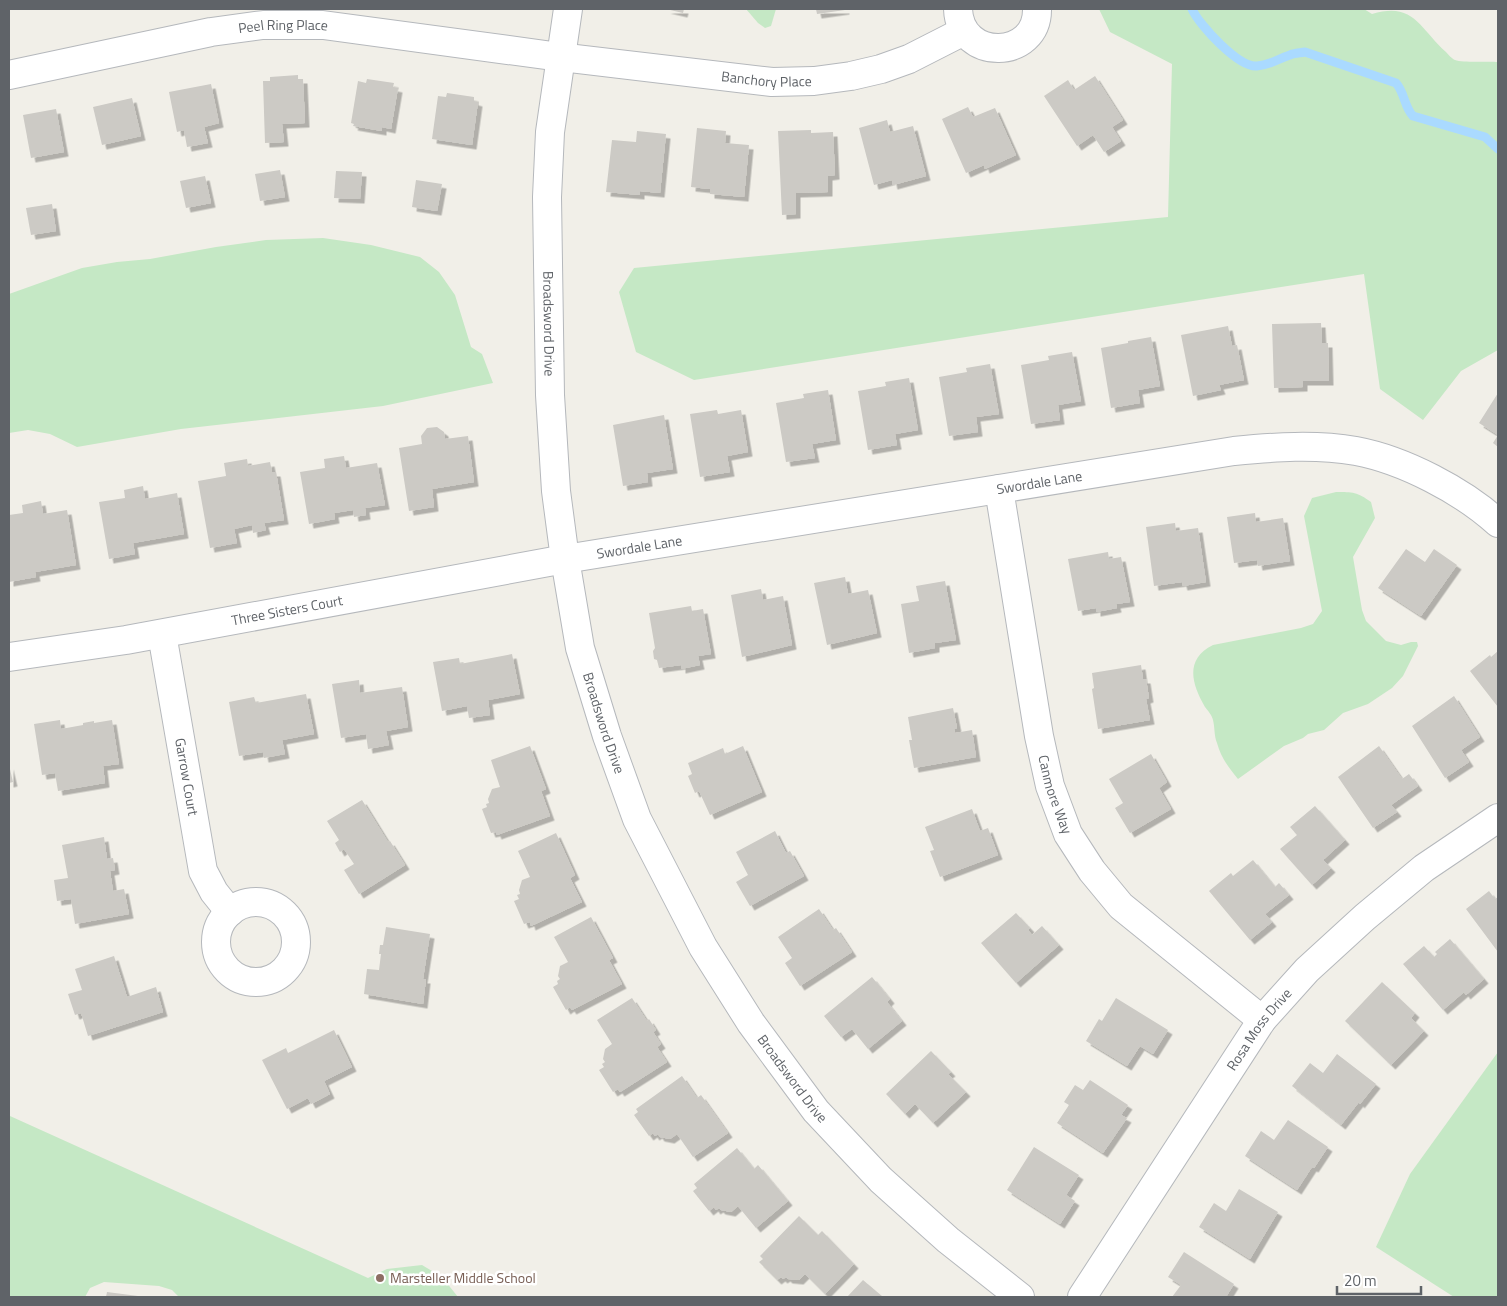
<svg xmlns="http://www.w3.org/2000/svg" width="1507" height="1306" viewBox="0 0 1507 1306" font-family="'Titillium Web',sans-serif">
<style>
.green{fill:#c5e8c5}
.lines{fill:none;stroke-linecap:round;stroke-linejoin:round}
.stream{stroke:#aadaff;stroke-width:9}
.building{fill:#cccac5;filter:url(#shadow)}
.minor-casing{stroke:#b5b8bc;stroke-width:30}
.minor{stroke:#fff;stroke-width:28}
.education-dot{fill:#8d6e63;stroke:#fff;stroke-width:2}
.labels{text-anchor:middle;stroke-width:5;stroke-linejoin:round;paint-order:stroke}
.street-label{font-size:14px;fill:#5f6368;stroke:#fff}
.education-label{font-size:14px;fill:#785e54;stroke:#fff;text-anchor:start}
</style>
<defs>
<filter id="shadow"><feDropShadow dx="4.5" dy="4.5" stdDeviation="0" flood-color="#0004"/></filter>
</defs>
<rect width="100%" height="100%" fill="#f1efe8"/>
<g class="green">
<polygon points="746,9 776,9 771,26 765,28 758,23"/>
<path d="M1099,9H1364L1372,14C1414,1 1420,29 1446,52C1448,54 1452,59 1455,60C1463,63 1489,61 1498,62V350L1461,371L1423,420L1380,389L1364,274L694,380L636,352L619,292L634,268L1168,217L1172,64L1110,32Z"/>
<polygon points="323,238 371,245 420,257 439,272 455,295 471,347 482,354 493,383 383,406 181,429 77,447 50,434 28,430 9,433 9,294 82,268 117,262 150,259 216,247 266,240"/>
<path d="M1336,492C1353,492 1357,492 1371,502L1375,518L1353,557L1362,610L1366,621L1386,641L1401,645L1411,642H1417L1418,646L1403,676L1392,688L1368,704L1343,713L1324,730L1308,734L1303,738L1284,746L1238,779C1229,768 1221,758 1217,743C1214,736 1215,728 1213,720C1212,715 1208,711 1205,707C1191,683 1185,659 1213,645L1301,628L1313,624L1322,611L1304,516L1312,498Z"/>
<polygon points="1498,1052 1498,1297 1454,1297 1376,1247 1410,1174"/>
<polygon points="10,1116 368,1278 387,1269 422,1265 442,1277 458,1297 179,1297 172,1290 159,1286 104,1282 90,1288 85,1297 9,1297 9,1124"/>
</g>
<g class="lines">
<path class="stream" d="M1192,9C1199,25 1239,68 1257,66C1271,65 1277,59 1290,55C1294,53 1300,53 1305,52L1396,83C1405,93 1404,107 1413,116L1485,137L1498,149"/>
</g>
<g class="building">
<polygon points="666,9 684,9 683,13"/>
<polygon points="816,9 845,9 845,10 817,14"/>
<polygon points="298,75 298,79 303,79 305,123 282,124 284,142 265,143 263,81 270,81 270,77"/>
<polygon points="1095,76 1123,120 1112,127 1121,141 1104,152 1093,135 1077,146 1044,96 1068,80 1074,90"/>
<polygon points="367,79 394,83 393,87 398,88 391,129 382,127 382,131 353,126 354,124 351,123 358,81 366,83"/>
<polygon points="211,84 219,123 204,127 208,143 187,147 184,130 177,132 169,92"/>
<polygon points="447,93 474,97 474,101 478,102 472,145 432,139 438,96 446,97"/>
<polygon points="132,98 141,136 102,145 93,107"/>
<polygon points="968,107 973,117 995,108 1016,155 985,169 984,165 966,173 942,119"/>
<polygon points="56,109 64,152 31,158 23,115"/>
<polygon points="887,120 890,132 913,126 926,176 893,185 892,180 874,185 859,128"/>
<polygon points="697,128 726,131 725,143 749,145 744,197 710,194 710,189 691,187"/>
<polygon points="811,130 811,133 833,132 835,175 828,176 828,192 796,193 796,214 782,215 778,131"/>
<polygon points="637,131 666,134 660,193 640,191 640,195 606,192 612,140 636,142"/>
<polygon points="280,170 285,197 260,201 255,174"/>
<polygon points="336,171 362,172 360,199 334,198"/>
<polygon points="205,176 211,203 186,208 180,181"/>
<polygon points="416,180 442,184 437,211 412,207"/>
<polygon points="52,204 56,231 31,235 26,208"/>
<polygon points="1321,323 1322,343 1328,343 1329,381 1303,381 1303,387 1274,388 1272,324"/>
<polygon points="1228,326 1232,346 1237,345 1244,380 1219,385 1221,390 1193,396 1181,335"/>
<polygon points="1151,337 1160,386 1138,390 1140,403 1111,408 1101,348 1128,343 1128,341"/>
<polygon points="1072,352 1081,401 1058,405 1060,420 1031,424 1021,365 1049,360 1048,356"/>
<polygon points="990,364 999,414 976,417 978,432 949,436 939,377 967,372 966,368"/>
<polygon points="909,378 918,430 895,434 897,445 868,450 858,391 886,386 885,382"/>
<polygon points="828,390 836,440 812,444 815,458 786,462 776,403 804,398 803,394"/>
<polygon points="1498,393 1498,447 1493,443 1498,435 1479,423"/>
<polygon points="717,410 718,414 741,410 748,452 727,456 730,472 700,477 690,414"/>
<polygon points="664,415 673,469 647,473 648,482 623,486 613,425"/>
<polygon points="437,427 444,432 445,439 468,436 474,482 432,489 434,507 409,511 399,448 422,444 421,436 427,428"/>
<polygon points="344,456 346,468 377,463 385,505 365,508 366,515 354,517 353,510 334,513 335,519 309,524 300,472 325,468 324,459"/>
<polygon points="247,459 248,466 270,462 272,472 276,472 284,520 264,523 266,530 253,533 252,525 234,529 237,543 210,548 198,481 226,476 224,463"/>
<polygon points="143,486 145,499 177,493 184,534 133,543 135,554 109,559 99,502 125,498 124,490"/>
<polygon points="41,501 43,514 67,510 76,565 35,572 36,577 9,582 9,515 23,513 22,505"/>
<polygon points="1255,513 1256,522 1283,518 1290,561 1258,566 1257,560 1234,563 1227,517"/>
<polygon points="1175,523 1176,531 1198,528 1206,582 1183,586 1182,582 1154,586 1146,527"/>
<polygon points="1406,549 1425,562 1434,549 1457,565 1421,616 1378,588"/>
<polygon points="1108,552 1109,559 1121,557 1130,602 1116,604 1117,608 1096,612 1096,608 1078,611 1068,559"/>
<polygon points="845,577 848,594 868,590 877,633 827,645 814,583"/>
<polygon points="945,581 956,640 935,643 935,648 909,653 901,604 919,601 916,586"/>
<polygon points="761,589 763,600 783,596 792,645 742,657 731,595"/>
<polygon points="691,606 692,611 703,609 711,654 698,656 700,665 681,669 681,665 659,668 657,660 654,659 653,651 655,648 649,613"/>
<polygon points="1498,651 1498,707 1470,671 1490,655 1491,657"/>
<polygon points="512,654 520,694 488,700 490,715 469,718 467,706 442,711 433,662 459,658 460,664"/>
<polygon points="1141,665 1143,679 1146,679 1149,698 1146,699 1150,720 1098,729 1092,689 1094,688 1092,673"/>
<polygon points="359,680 360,693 402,687 408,727 386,731 389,745 368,749 366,734 341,738 332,684"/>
<polygon points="306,694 314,734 282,740 285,754 264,758 263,752 239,756 229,702 254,697 256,703"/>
<polygon points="1454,696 1480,737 1461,750 1469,762 1445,778 1412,726"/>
<polygon points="953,708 957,728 954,729 955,733 972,730 976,757 914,768 909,740 912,740 908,717"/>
<polygon points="60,720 61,729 83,725 83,723 94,721 94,723 112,720 119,764 103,766 105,783 58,791 55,773 42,775 34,724"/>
<polygon points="530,746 546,789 541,791 550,816 497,835 496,832 491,833 482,809 487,807 486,804 489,803 488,799 492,789 500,787 491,760"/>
<polygon points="743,746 762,792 710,815 699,791 695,793 688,776 692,774 688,763 723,748 725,754"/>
<polygon points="1379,746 1402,779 1409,774 1418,786 1391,805 1397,812 1373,828 1338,777"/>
<polygon points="1151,754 1167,782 1159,788 1171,809 1130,833 1115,808 1123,803 1109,779"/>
<polygon points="9,765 13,782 9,783"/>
<polygon points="362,800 388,842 390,841 405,865 359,894 344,870 354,864 344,849 340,852 335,843 339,840 327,821"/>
<polygon points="1315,806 1345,840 1323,860 1331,868 1312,885 1280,849 1297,835 1290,827"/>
<polygon points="972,809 980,831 988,828 998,855 940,877 930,851 934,850 925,827"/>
<polygon points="775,831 786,853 790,851 804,876 750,906 736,882 748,875 736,852"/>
<polygon points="556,833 575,875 570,878 582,902 531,926 530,922 524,924 514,901 519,899 517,895 520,894 519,890 522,880 530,877 518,851"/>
<polygon points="104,837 107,859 113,858 115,870 110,871 113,891 124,889 129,914 75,924 71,899 57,901 54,880 68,878 62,845"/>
<polygon points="1253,860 1275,887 1279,883 1289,895 1265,914 1272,922 1250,940 1209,891 1231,873 1233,876"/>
<polygon points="1489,891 1495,899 1498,897 1498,952 1466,909"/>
<polygon points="819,909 833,930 836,928 852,952 800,986 785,963 792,958 778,937"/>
<polygon points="1016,913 1030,928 1028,930 1032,935 1042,926 1059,945 1016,983 981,943"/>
<polygon points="591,917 613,958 609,960 622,984 572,1010 570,1007 566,1010 553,987 558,984 557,981 560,979 558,976 560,966 568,962 554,937"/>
<polygon points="386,927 430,934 423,979 426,979 423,1004 364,994 367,969 379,970 381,954 379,954 380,945 383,945"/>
<polygon points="1450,939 1484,979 1466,995 1464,992 1443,1010 1403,964 1424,946 1434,957 1437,954 1435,952"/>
<polygon points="114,956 127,997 156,987 163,1012 88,1036 81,1013 75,1015 68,994 82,990 75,969"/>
<polygon points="872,977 890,999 887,1002 902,1021 868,1049 852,1029 841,1037 824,1016"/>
<polygon points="1382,982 1415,1013 1411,1018 1424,1031 1391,1065 1345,1021"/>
<polygon points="632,998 647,1021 649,1019 656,1030 653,1032 661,1044 657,1047 667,1062 620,1092 618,1089 613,1092 599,1070 604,1067 602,1064 605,1062 603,1059 605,1049 612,1044 597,1020"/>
<polygon points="1116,998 1168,1030 1153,1054 1140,1046 1127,1066 1086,1041 1099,1019 1102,1021"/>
<polygon points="334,1030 352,1067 324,1081 330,1094 311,1104 308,1098 287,1109 262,1060 286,1048 288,1053"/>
<polygon points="931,1051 951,1072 948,1074 966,1092 933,1123 915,1104 905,1114 886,1094"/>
<polygon points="1337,1054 1376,1084 1360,1104 1359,1102 1341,1125 1292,1086 1310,1063 1323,1073"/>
<polygon points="682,1076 697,1098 701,1095 728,1133 693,1157 677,1134 670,1139 660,1137 658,1134 655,1136 653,1133 649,1136 634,1115 638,1112 636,1109"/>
<polygon points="1090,1080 1128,1105 1121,1115 1127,1118 1103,1153 1057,1123 1069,1105 1064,1102 1075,1085 1083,1090"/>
<polygon points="1288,1120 1328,1147 1314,1168 1312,1167 1297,1190 1245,1156 1261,1131 1274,1140"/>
<polygon points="1034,1147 1079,1175 1066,1195 1075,1201 1060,1224 1007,1190"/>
<polygon points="737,1148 754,1169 758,1165 788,1201 756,1228 738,1206 731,1212 721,1210 719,1208 716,1210 714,1207 709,1211 693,1191 697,1188 694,1184"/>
<polygon points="1239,1189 1278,1212 1250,1259 1199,1227 1214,1203 1226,1211"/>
<polygon points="799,1216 818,1235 822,1231 854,1264 825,1294 805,1274 799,1280 788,1279 786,1277 783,1279 781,1277 777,1280 759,1262 763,1259 760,1256"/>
<polygon points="1184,1252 1234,1284 1226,1297 1172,1297 1181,1285 1168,1277"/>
<polygon points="863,1280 883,1297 847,1297"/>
<polygon points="107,1292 138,1296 138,1297 106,1297"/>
</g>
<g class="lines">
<defs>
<g id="minor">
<path id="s1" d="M568,9L550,132L547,197L550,395L556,491L565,559L580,648L607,736L637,819L703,947L751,1023L816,1111L881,1180L948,1240L1020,1297"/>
<path d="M958,9C960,62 1038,60 1037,9"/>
<path id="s2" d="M9,75L211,32L263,25H323L560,57L772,82L814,81L851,76L881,69L909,59L964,31"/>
<path id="s3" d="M999,489L1039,736L1050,786L1068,834L1092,871L1121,906L1262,1020"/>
<path id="s4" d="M162,634L203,871L214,892L230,912"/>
<path id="s5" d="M9,657L126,640L565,559L1234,451C1275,447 1315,444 1356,451C1404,460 1463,491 1498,523"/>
<circle cx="256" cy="942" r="40"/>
<path id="s6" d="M1082,1297L1262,1020L1307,970L1365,917L1424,868L1498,818"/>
</g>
</defs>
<use href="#minor" class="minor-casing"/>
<use href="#minor" class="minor"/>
</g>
<circle class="education-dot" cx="380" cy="1278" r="5"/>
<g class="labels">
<g class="street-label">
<text dy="5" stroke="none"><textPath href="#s2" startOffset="279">Peel Ring Place</textPath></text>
<text dy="5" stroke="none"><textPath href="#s2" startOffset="766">Banchory Place</textPath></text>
<text dy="5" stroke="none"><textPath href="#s1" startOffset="316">Broadsword Drive</textPath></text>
<text dy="5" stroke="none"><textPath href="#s5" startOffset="1045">Swordale Lane</textPath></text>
<text dy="5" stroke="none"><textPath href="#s5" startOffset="640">Swordale Lane</textPath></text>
<text dy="5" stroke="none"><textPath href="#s5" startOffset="282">Three Sisters Court</textPath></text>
<text dy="5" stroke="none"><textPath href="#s1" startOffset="721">Broadsword Drive</textPath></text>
<text dy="5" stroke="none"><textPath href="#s4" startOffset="145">Garrow Court</textPath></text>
<text dy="5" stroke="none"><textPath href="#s3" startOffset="311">Canmore Way</textPath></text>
<text dy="5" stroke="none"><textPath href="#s6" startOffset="321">Rosa Moss Drive</textPath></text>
<text dy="5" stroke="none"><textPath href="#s1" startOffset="1126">Broadsword Drive</textPath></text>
</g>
<g class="education-label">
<text x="390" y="1283">Marsteller Middle School</text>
</g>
</g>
<rect width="1507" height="1306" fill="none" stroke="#5f6368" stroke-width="20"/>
<path d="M1337 1286v8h84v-8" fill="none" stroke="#5f6368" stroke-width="2.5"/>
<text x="1344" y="1286" font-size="15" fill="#5f6368" stroke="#ffffff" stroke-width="4" paint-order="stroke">20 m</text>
</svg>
